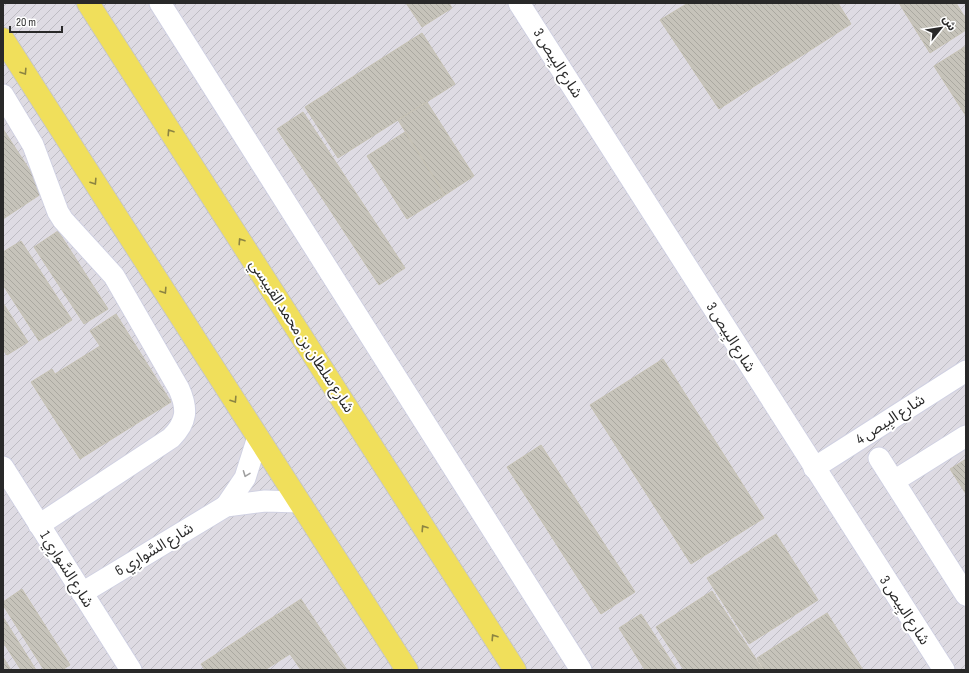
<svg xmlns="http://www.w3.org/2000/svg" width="969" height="673" viewBox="0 0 969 673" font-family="'Sofia Sans Condensed','Noto Sans Arabic',sans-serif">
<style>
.industrial{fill:url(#industrial-furrows)}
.building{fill:url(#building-back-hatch);stroke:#c6c2b4}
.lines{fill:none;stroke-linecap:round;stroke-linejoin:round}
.minor-casing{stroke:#d0d1e2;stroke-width:23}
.major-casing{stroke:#c7c7c7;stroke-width:24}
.minor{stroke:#fff;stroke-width:21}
.major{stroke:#f0df5b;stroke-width:22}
.oneway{stroke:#8c8442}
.oneway2{stroke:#9f9f9f}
.labels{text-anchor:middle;stroke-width:4;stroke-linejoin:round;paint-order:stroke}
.street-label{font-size:15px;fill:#292929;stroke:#fff}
</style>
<defs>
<pattern id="industrial-furrows" width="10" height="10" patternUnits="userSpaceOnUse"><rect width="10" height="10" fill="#dedbe3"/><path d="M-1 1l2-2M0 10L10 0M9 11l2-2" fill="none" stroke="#bebcc3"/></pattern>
<pattern id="building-back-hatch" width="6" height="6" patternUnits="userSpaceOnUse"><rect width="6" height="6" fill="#c6c3ba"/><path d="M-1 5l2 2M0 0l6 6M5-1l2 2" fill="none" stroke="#aaa8a0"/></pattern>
</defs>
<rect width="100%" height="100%" fill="#ebe6da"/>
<rect class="industrial" x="3" y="3" width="963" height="667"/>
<g class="building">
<polygon points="406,3 449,3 452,8 422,27"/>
<polygon points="688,3 838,3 851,24 719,109 660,20"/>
<polygon points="899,3 956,3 966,19 966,30 930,53"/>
<polygon points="422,33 455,84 338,158 305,107"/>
<polygon points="966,46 966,116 934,66"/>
<polygon points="427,102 474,176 445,195 398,120"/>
<polygon points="303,112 405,268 379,285 277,129"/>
<polygon points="3,129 44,192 3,219"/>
<polygon points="405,132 445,195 407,219 367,156"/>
<polygon points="58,231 108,309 84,324 34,247"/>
<polygon points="21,241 72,320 39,341 3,285 3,252"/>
<polygon points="3,303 28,342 7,355 3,350"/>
<polygon points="116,314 171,402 80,459 31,382 52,369 55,374 100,346 90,331"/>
<polygon points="663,359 764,518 691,564 590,405"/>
<polygon points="541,445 635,592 601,614 507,467"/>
<polygon points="966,459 966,494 950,469"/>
<polygon points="776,534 818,600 749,644 707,578"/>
<polygon points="22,589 70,665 62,670 44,670 3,605 3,602"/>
<polygon points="712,591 763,670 684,670 656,627"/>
<polygon points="301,599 347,670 301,670 290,654 265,670 205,670 201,664"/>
<polygon points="827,613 863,670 764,670 757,658"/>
<polygon points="641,614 677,670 645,670 619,628"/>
<polygon points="3,617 36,670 21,670 3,642"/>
<polygon points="3,657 11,670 3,670"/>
</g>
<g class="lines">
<defs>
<g id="minor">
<polyline points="160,3 581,670"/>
<polyline points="519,3 944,670"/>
<path d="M3,95L33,145L58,212L63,220L114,276L179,389C188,409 187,422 171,438L39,525"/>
<polyline points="879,458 966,595"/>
<polyline points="3,467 131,670"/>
<polyline points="814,468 966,371"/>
<polyline points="894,481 966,436"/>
<polyline points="226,506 245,478 258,437"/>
<polyline points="82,593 226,506 265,501 299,502"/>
</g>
<g id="major">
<polyline points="88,3 515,670"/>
<polyline points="3,39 407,670"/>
</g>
</defs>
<use href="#minor" class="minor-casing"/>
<use href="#major" class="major-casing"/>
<use href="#minor" class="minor"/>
<use href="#major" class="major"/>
</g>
<defs><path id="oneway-chevron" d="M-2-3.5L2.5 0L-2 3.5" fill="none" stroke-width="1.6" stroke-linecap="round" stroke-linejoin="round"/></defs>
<g class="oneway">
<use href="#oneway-chevron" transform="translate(24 72) rotate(57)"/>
<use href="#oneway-chevron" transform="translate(170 132) rotate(-123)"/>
<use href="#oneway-chevron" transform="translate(94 182) rotate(57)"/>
<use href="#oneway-chevron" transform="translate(241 241) rotate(-123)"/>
<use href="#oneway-chevron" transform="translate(164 291) rotate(57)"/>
<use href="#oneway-chevron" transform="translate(234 400) rotate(57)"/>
<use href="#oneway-chevron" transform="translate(424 528) rotate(-123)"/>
<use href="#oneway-chevron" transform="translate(494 637) rotate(-123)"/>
</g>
<use class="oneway2" href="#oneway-chevron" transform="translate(246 474) rotate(111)"/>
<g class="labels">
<g class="street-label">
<text transform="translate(558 63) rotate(58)" y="5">شارع البِيص 3</text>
<text transform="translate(302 336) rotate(57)" y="5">شارع سلطان بن محمد القبيسي</text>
<text transform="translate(731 337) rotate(58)" y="5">شارع البِيص 3</text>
<text transform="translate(890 419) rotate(-33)" y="5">شارع البِيص 4</text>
<text transform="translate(154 549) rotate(-31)" y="5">شارع السَّوارِي 6</text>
<text transform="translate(67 569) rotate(58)" y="5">شارع السَّوارِي 1</text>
<text transform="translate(905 610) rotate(57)" y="5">شارع البِيص 3</text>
</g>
</g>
<rect width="969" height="673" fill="none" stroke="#292929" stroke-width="8"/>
<g transform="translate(941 28) rotate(60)" stroke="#ffffff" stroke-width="3" paint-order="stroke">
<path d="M0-3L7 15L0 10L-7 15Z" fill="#292929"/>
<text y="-6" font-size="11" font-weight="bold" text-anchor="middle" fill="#292929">ش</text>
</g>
<path d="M10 26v6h52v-6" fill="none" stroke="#292929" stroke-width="2"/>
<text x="16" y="26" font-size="12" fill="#292929" stroke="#ffffff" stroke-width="3" paint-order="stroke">20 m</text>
</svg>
